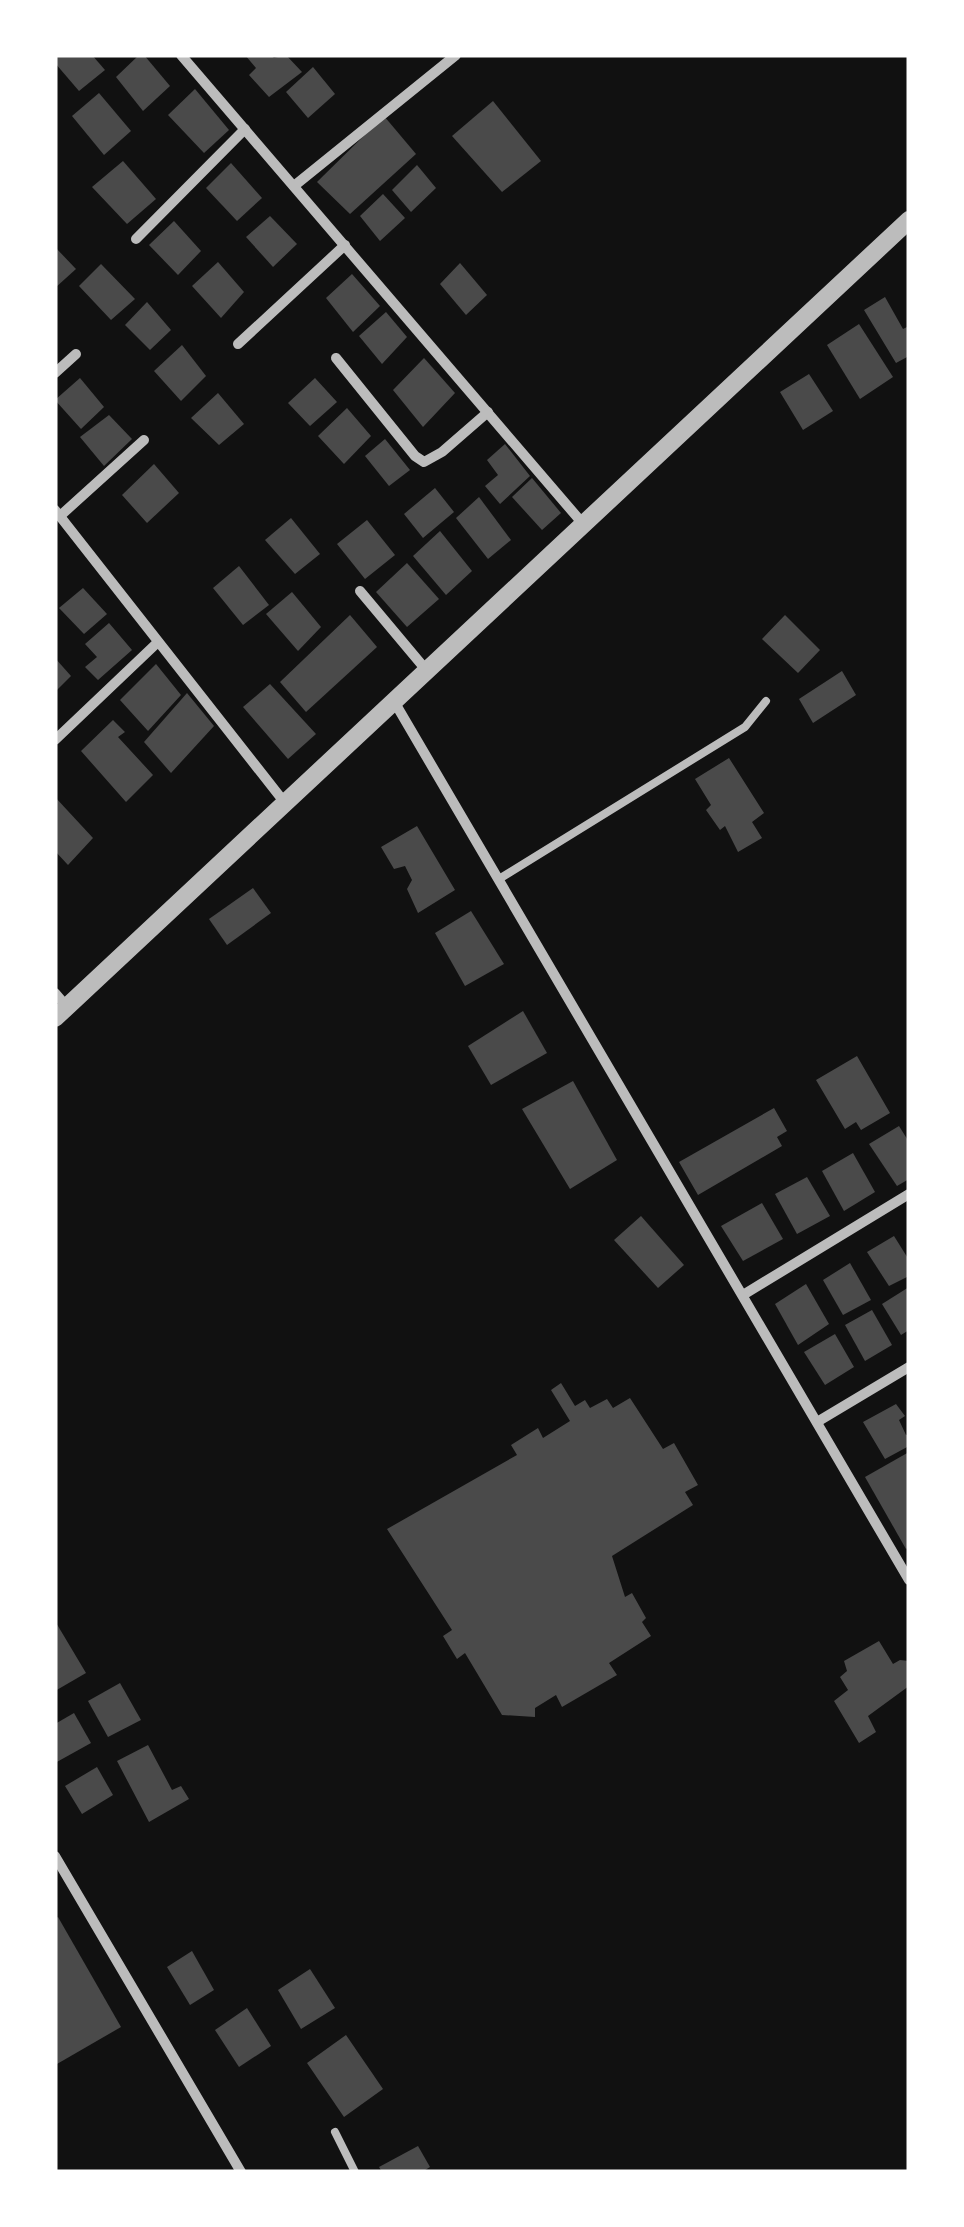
<svg xmlns="http://www.w3.org/2000/svg" width="964" height="2227" viewBox="0 0 964 2227" font-family="Roboto,sans-serif">
<rect width="100%" height="100%" fill="#111"/>
<g fill="#4a4a4a">
<polygon points="55,55 92,55 105,70 79,91 55,63"/>
<polygon points="139,55 144,55 170,86 143,111 116,77"/>
<polygon points="245,55 270,55 274,58 286,55 302,72 269,97 249,75 256,68"/>
<polygon points="313,67 335,94 308,118 286,92"/>
<polygon points="195,89 229,130 204,153 168,115"/>
<polygon points="99,93 131,131 104,155 72,116"/>
<polygon points="493,101 541,161 502,192 452,136"/>
<polygon points="384,116 416,154 350,214 317,182"/>
<polygon points="123,161 156,199 127,224 92,187"/>
<polygon points="231,163 262,198 237,221 206,188"/>
<polygon points="417,165 436,188 411,212 392,190"/>
<polygon points="383,194 405,218 380,241 360,216"/>
<polygon points="270,216 297,244 273,267 246,237"/>
<polygon points="174,221 201,251 178,275 149,245"/>
<polygon points="55,247 76,269 55,288"/>
<polygon points="218,262 244,292 221,318 192,286"/>
<polygon points="460,263 487,295 466,315 440,284"/>
<polygon points="101,264 135,299 111,320 79,286"/>
<polygon points="352,274 380,306 353,332 326,298"/>
<polygon points="885,297 903,329 909,326 909,356 896,363 864,310"/>
<polygon points="147,302 171,330 150,350 125,325"/>
<polygon points="386,312 407,337 382,364 359,336"/>
<polygon points="859,324 893,377 860,399 827,345"/>
<polygon points="182,345 206,376 181,401 154,371"/>
<polygon points="424,358 455,393 423,427 393,390"/>
<polygon points="809,374 833,411 803,430 780,392"/>
<polygon points="80,378 104,407 81,429 55,400"/>
<polygon points="315,378 337,402 310,426 288,403"/>
<polygon points="218,393 244,424 219,445 191,418"/>
<polygon points="347,408 371,436 344,464 318,436"/>
<polygon points="109,415 132,439 104,466 80,437"/>
<polygon points="385,439 410,470 389,486 365,456"/>
<polygon points="505,444 530,476 500,504 485,486 498,475 487,460"/>
<polygon points="154,464 179,493 147,523 122,495"/>
<polygon points="532,478 561,513 542,530 512,497"/>
<polygon points="435,488 454,512 423,538 404,514"/>
<polygon points="479,497 511,540 488,559 456,518"/>
<polygon points="291,518 320,554 295,574 265,540"/>
<polygon points="367,520 395,555 365,579 337,544"/>
<polygon points="440,531 472,571 446,595 413,556"/>
<polygon points="407,563 439,599 407,627 376,592"/>
<polygon points="239,566 269,605 243,625 213,588"/>
<polygon points="83,588 107,614 84,634 59,608"/>
<polygon points="292,592 321,627 298,651 266,614"/>
<polygon points="350,615 377,647 306,712 280,682"/>
<polygon points="785,615 820,650 798,673 762,639"/>
<polygon points="109,623 132,650 98,680 85,667 97,657 85,644"/>
<polygon points="55,658 71,676 55,692"/>
<polygon points="156,664 181,695 148,731 120,700"/>
<polygon points="842,671 856,695 813,723 799,699"/>
<polygon points="270,684 316,734 288,759 243,707"/>
<polygon points="187,693 214,726 171,773 144,742"/>
<polygon points="113,720 125,732 118,737 153,775 126,802 81,751"/>
<polygon points="729,758 764,813 752,822 762,838 738,852 725,826 720,830 706,810 711,805 695,779"/>
<polygon points="55,797 93,838 68,865 55,851"/>
<polygon points="417,826 455,890 418,913 407,889 412,880 405,866 394,869 381,847"/>
<polygon points="253,888 271,913 227,945 209,919"/>
<polygon points="471,911 504,964 465,986 435,933"/>
<polygon points="523,1011 547,1053 491,1085 468,1046"/>
<polygon points="857,1056 890,1113 861,1130 856,1122 845,1129 816,1080"/>
<polygon points="573,1081 617,1160 570,1189 522,1109"/>
<polygon points="774,1108 787,1131 777,1137 782,1146 698,1195 679,1162"/>
<polygon points="899,1126 909,1142 909,1179 897,1186 869,1144"/>
<polygon points="853,1153 875,1192 844,1211 822,1171"/>
<polygon points="807,1177 830,1216 797,1234 775,1194"/>
<polygon points="762,1203 783,1239 743,1261 721,1226"/>
<polygon points="641,1216 684,1265 658,1288 614,1240"/>
<polygon points="894,1236 909,1260 909,1276 889,1286 867,1252"/>
<polygon points="850,1263 871,1300 843,1315 823,1280"/>
<polygon points="806,1284 829,1324 798,1345 775,1304"/>
<polygon points="909,1287 909,1330 901,1335 882,1304"/>
<polygon points="872,1310 892,1345 865,1361 845,1325"/>
<polygon points="835,1334 854,1367 825,1385 804,1352"/>
<polygon points="561,1383 575,1406 585,1400 590,1408 607,1399 613,1408 630,1398 663,1449 674,1443 698,1485 685,1492 693,1505 612,1556 625,1597 632,1593 646,1618 642,1622 651,1636 609,1663 617,1675 562,1707 556,1695 535,1708 535,1717 502,1715 465,1653 457,1659 443,1636 452,1630 387,1529 517,1455 511,1445 538,1428 543,1438 570,1421 551,1390"/>
<polygon points="896,1404 905,1416 899,1420 906,1435 909,1434 909,1446 885,1459 863,1422"/>
<polygon points="909,1452 909,1547 906,1549 865,1477"/>
<polygon points="55,1621 86,1673 55,1691"/>
<polygon points="879,1641 893,1664 900,1660 909,1661 909,1686 868,1716 876,1732 859,1743 834,1701 848,1690 840,1677 847,1671 844,1661"/>
<polygon points="120,1683 141,1720 108,1737 88,1701"/>
<polygon points="74,1713 91,1743 55,1763 55,1724"/>
<polygon points="148,1745 172,1790 181,1786 189,1799 149,1822 117,1761"/>
<polygon points="97,1767 113,1795 82,1814 65,1786"/>
<polygon points="58,1917 121,2027 57,2064 55,1919"/>
<polygon points="192,1951 214,1990 190,2005 167,1967"/>
<polygon points="310,1969 335,2008 301,2029 278,1990"/>
<polygon points="247,2008 271,2046 239,2067 215,2030"/>
<polygon points="346,2035 383,2089 344,2117 307,2063"/>
<polygon points="418,2146 430,2167 422,2172 382,2172 379,2167"/>
</g>
<g fill="none" stroke-linecap="round" stroke-linejoin="round">
<g stroke="#bcbcbc" stroke-width="8">
<polyline points="499,879 745,727 766,701"/>
<polyline points="335,2132 355,2172"/>
</g>
<g stroke="#bcbcbc" stroke-width="10">
<polyline points="181,55 584,525"/>
<polyline points="294,186 456,55"/>
<polyline points="136,239 245,129"/>
<polyline points="238,344 345,245"/>
<polyline points="336,358 415,456 424,462 442,452 488,412"/>
<polyline points="55,373 76,354"/>
<polyline points="55,510 285,803"/>
<polyline points="60,516 144,440"/>
<polyline points="360,591 427,671"/>
<polyline points="395,703 909,1580"/>
<polyline points="55,740 158,642"/>
<polyline points="55,993 67,1007"/>
<polyline points="743,1295 909,1194"/>
<polyline points="817,1422 909,1367"/>
<polyline points="55,1856 241,2172"/>
</g>
<polyline stroke="#bcbcbc" stroke-width="18" points="55,1018 909,220"/>
</g>
<rect width="964" height="2227" fill="none" stroke="#ffffff" stroke-width="115"/>
</svg>
